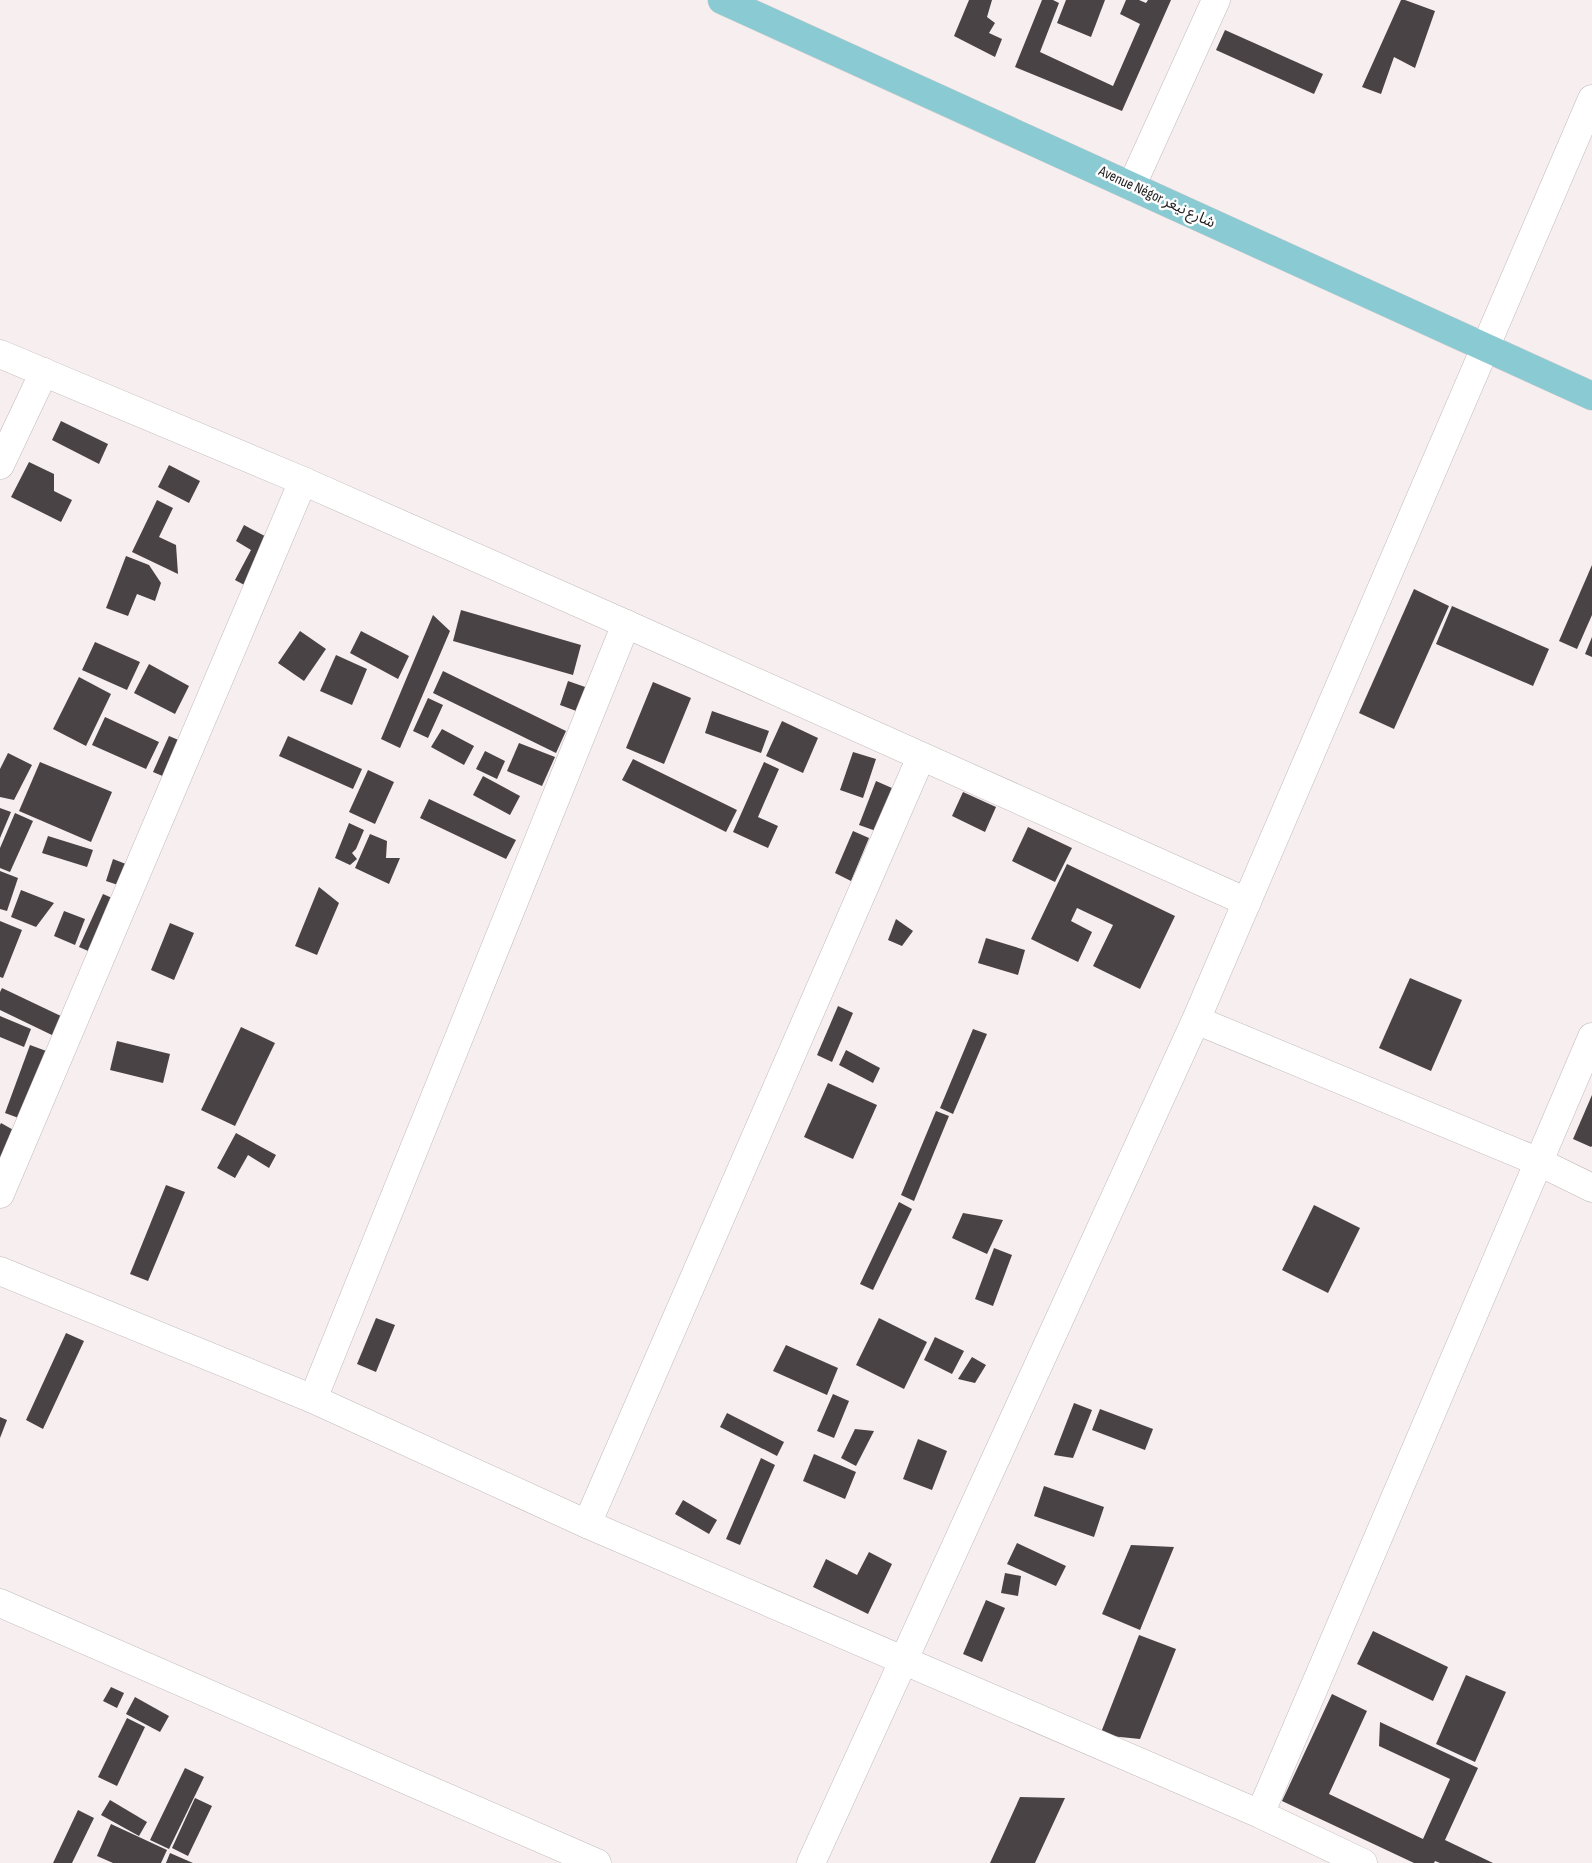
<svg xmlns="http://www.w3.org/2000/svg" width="1592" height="1863" viewBox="0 0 1592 1863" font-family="'Sofia Sans Condensed','Noto Sans Arabic',sans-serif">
<rect width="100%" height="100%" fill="#f7eef0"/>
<g fill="#4a4345">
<polygon points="969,0 992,0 987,17 995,23 989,33 1002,39 995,57 954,36"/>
<polygon points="1042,0 1053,0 1059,3 1040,52 1113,86 1140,24 1120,14 1126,0 1139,0 1146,3 1148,0 1171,0 1122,111 1015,67"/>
<polygon points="1066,0 1105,0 1091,37 1057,23"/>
<polygon points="1401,0 1405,0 1435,11 1415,68 1394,57 1381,94 1362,87"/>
<polygon points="1225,30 1323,74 1314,94 1216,50"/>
<polygon points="61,421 108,444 99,464 52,440"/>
<polygon points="29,462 54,474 54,491 72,500 61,522 11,497"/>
<polygon points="169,465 200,481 189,503 158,487"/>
<polygon points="157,500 173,508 159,537 176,545 178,574 132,552"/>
<polygon points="244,525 274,541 248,587 235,580 251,550 236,541"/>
<polygon points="126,556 149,565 161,583 155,601 137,594 128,616 106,608"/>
<polygon points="1592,565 1592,615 1577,649 1559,641"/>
<polygon points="1414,589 1449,606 1394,729 1359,713"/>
<polygon points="1452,606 1549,649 1533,686 1436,644"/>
<polygon points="461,610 581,645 573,675 453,641"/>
<polygon points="433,615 450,631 400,748 381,739"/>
<polygon points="300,631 326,649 304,681 278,663"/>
<polygon points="361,631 409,656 398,679 350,653"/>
<polygon points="1592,637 1592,657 1585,654"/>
<polygon points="95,642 140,662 127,690 82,670"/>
<polygon points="336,655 367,669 352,705 320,691"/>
<polygon points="149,664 189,686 175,714 134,693"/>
<polygon points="443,671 566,731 556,753 433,693"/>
<polygon points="79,677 111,694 86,746 53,729"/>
<polygon points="568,681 588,688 579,712 560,705"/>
<polygon points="653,682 691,698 664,764 626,748"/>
<polygon points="428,698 443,705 428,738 413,731"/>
<polygon points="712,711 769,731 761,753 705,733"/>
<polygon points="105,717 159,742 146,769 92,745"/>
<polygon points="782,721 818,738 803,773 766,756"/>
<polygon points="442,729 474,746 464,765 431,747"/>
<polygon points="169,736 188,744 172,780 153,772"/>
<polygon points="288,736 362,769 353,789 279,756"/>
<polygon points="519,743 555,757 542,786 507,771"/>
<polygon points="485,751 505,761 497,779 476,769"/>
<polygon points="853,752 876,759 863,798 840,790"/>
<polygon points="8,753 32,765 14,800 0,797 0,769"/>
<polygon points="633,759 737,810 726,832 622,780"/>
<polygon points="40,762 112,792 91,842 19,811"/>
<polygon points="764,762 779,769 758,817 778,826 768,848 733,832"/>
<polygon points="368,770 394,782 375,824 349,812"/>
<polygon points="483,776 520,796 510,815 473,795"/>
<polygon points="876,781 892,788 876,831 859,825"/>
<polygon points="963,792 996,807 985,832 952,816"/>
<polygon points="429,799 516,840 506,859 420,818"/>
<polygon points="0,808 11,812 0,838"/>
<polygon points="15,813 33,821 10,872 0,868 0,848"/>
<polygon points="349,823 364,830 356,849 352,853 357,859 350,865 335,858"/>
<polygon points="1028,827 1072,848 1055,882 1012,861"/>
<polygon points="853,831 869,838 851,881 835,873"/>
<polygon points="370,834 387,841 386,858 400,858 389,884 355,868"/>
<polygon points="48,836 93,850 87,867 42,853"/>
<polygon points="113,859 131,866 124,887 106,881"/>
<polygon points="1067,864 1175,916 1140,989 1093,966 1113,925 1077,908 1071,921 1092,932 1078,962 1031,939"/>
<polygon points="0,871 18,878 7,911 0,909"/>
<polygon points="319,887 339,903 317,955 295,946"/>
<polygon points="21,890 54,903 36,927 11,917"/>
<polygon points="103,894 119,901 95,954 79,947"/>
<polygon points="64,911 85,919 75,945 54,936"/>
<polygon points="896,919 913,931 902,946 888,940"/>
<polygon points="0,921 22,930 3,978 0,977"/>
<polygon points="170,923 194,933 174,980 151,970"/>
<polygon points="986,938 1025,950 1018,975 978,963"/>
<polygon points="1410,978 1462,1000 1431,1071 1379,1048"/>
<polygon points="2,988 63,1017 54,1036 0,1010 0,992"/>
<polygon points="838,1006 853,1013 832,1062 817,1055"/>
<polygon points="0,1016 31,1029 24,1047 0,1037"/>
<polygon points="241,1027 275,1043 235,1126 201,1110"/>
<polygon points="973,1029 987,1034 953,1114 940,1108"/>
<polygon points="117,1041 170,1054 163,1083 110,1070"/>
<polygon points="30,1045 49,1052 24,1120 5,1113"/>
<polygon points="846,1050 880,1068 873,1083 839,1065"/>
<polygon points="828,1083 877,1105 853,1159 804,1137"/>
<polygon points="1592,1095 1592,1146 1591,1147 1573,1139"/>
<polygon points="936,1111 949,1116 914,1201 901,1195"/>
<polygon points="1,1123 17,1132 0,1163 0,1125"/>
<polygon points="236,1133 276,1155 269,1168 248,1155 235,1178 217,1168"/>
<polygon points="166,1185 185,1192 148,1281 130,1274"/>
<polygon points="899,1202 912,1209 873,1290 860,1284"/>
<polygon points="1314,1205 1360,1228 1328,1293 1282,1270"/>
<polygon points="963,1213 1003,1220 987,1254 952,1238"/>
<polygon points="994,1248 1012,1255 993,1306 975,1299"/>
<polygon points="376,1318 395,1325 376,1372 357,1364"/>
<polygon points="879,1318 927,1342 904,1389 856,1365"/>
<polygon points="66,1333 84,1341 43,1429 26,1420"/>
<polygon points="935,1337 964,1351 952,1374 924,1360"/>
<polygon points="786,1345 838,1368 827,1395 773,1371"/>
<polygon points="972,1357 986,1365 975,1383 958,1379"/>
<polygon points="833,1394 849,1401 834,1438 817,1431"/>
<polygon points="1074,1403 1092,1410 1073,1458 1054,1455"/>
<polygon points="1100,1409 1153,1429 1145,1450 1092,1430"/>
<polygon points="727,1413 784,1442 777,1456 720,1427"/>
<polygon points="0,1417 7,1420 0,1438"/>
<polygon points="855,1429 874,1431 856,1466 841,1458"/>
<polygon points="918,1439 947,1451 932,1490 903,1479"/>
<polygon points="814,1454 856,1472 845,1499 803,1481"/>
<polygon points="761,1458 775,1465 740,1545 726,1539"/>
<polygon points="1044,1486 1104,1507 1094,1537 1034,1516"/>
<polygon points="683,1500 717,1520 709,1534 675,1514"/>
<polygon points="1017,1543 1066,1566 1056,1586 1007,1564"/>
<polygon points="1131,1545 1174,1547 1140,1630 1102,1614"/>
<polygon points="869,1552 892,1564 868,1614 813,1587 826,1559 857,1575"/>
<polygon points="1005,1573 1021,1576 1018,1596 1001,1593"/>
<polygon points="986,1600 1005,1608 982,1662 963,1654"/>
<polygon points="1373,1631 1448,1667 1433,1701 1357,1664"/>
<polygon points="1139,1635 1176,1649 1140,1739 1100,1735"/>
<polygon points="1466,1675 1506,1692 1475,1762 1436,1744"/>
<polygon points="111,1687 124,1693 117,1708 103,1701"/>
<polygon points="1332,1694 1367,1711 1329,1794 1423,1839 1450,1779 1379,1746 1380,1722 1478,1768 1445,1840 1493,1863 1440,1863 1435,1861 1434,1863 1414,1863 1282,1801"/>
<polygon points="135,1697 169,1716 160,1732 126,1714"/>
<polygon points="127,1718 145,1727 117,1786 98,1777"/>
<polygon points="185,1768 204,1777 169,1849 150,1840"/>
<polygon points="1020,1797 1065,1798 1035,1863 990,1863"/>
<polygon points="195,1798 212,1806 188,1856 172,1848"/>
<polygon points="110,1800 147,1822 139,1836 101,1815"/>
<polygon points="78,1810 94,1818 72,1863 53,1863"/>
<polygon points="111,1824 167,1850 161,1863 113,1863 97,1856"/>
<polygon points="170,1853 193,1863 166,1863"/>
</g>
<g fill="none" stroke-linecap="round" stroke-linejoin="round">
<g stroke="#c1b9bb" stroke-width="29">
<g id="minor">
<polyline points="1132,185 1216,0"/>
<polyline points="0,354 303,481 626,624 1247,902"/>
<polyline points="0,465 44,372"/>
<polyline points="1196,1020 1539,1162 1592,1188"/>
<polyline points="0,1194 303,481"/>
<polyline points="0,1271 313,1399 587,1524 1260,1814 1363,1863"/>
<polyline points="313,1399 626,624"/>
<polyline points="587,1524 921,757"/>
<polyline points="0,1603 597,1863"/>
<polyline points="1260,1814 1592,1037"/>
<polyline points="811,1863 1196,1020 1592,99"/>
</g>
</g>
<g stroke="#cfcece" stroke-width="29">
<polyline id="major" points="722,0 1592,396"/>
</g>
<use href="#minor" stroke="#fff" stroke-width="28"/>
<use href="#major" stroke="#89cad3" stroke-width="28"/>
</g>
<g text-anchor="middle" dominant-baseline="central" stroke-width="5" stroke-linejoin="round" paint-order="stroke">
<g font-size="15" fill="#242121" stroke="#fefefe">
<text transform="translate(1157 197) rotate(25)">Avenue Négor شارع نيغر</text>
</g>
</g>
</svg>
